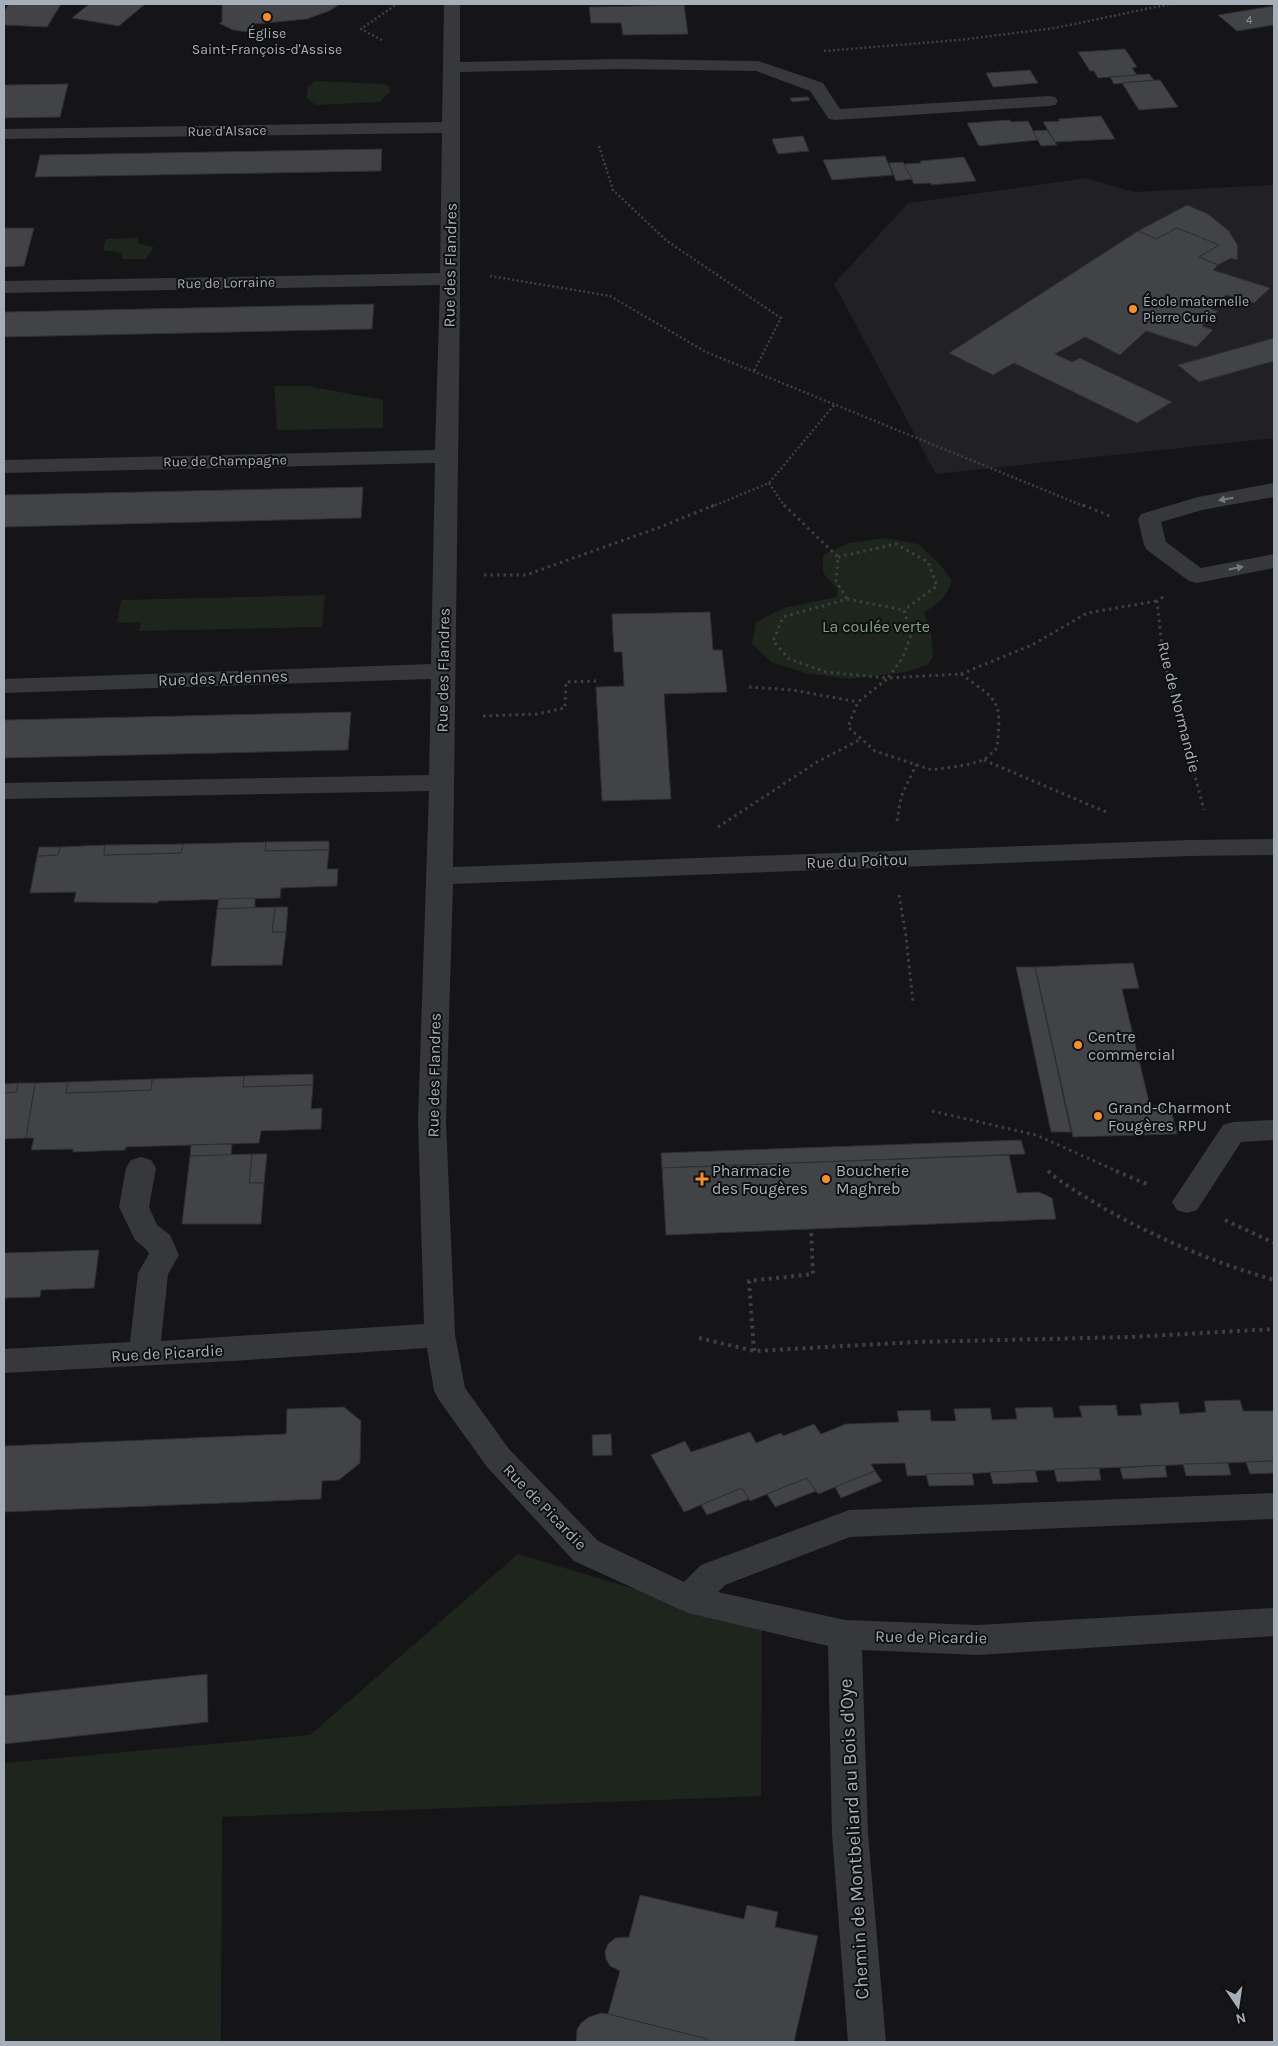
<svg xmlns="http://www.w3.org/2000/svg" width="1278" height="2046" viewBox="0 0 1278 2046" font-family="Karla,sans-serif">
<rect width="100%" height="100%" fill="#151517"/>
<polygon fill="#212124" points="1087,178 1133,192 1274,185 1274,438 936,474 834,284 908,203"/>
<g fill="#1d251d">
<polygon points="316,81 386,84 391,90 380,102 316,105 306,98 308,86"/>
<polygon points="137,238 139,244 154,247 146,259 123,259 120,253 103,250 106,239"/>
<polygon points="274,386 307,386 383,400 383,428 277,430"/>
<path d="M885,538L918,544L939,563L952,581C946,596 939,605 924,612L931,633L933,657L927,665L907,672L850,679L806,673L771,662L752,644L756,622L784,608L836,597L838,590L823,573V555L849,543Z"/>
<polygon points="325,595 322,627 139,631 141,622 117,623 121,600"/>
<polygon points="518,1554 762,1627 761,1796 222,1817 221,2042 4,2042 4,1763 310,1735"/>
</g>
<g fill="#414347" stroke="#2f2f33">
<polygon points="9,4 61,4 47,27 4,25 4,11"/>
<polygon points="89,4 145,4 119,26 72,18"/>
<polygon points="222,4 340,4 329,11 307,19 255,24 254,32 248,32 233,30 219,23 222,22"/>
<polygon points="684,5 688,34 623,35 621,23 591,23 589,7"/>
<polygon points="1273,6 1274,25 1237,31 1218,15"/>
<polygon points="1125,49 1137,67 1132,68 1137,75 1098,78 1094,71 1090,71 1078,52"/>
<polygon points="1030,70 1038,83 993,87 986,73"/>
<polygon points="1149,74 1154,80 1114,84 1110,77"/>
<polygon points="1160,80 1178,107 1139,110 1122,83"/>
<polygon points="68,84 60,117 4,118 4,85"/>
<polygon points="808,97 810,100 792,102 790,98"/>
<polygon points="1101,116 1115,139 1055,142 1043,122 1060,121 1058,119"/>
<polygon points="1010,120 1011,122 1028,121 1038,140 979,146 967,123"/>
<polygon points="1047,130 1057,145 1041,146 1033,131"/>
<polygon points="803,136 809,151 778,154 772,139"/>
<polygon points="382,149 381,171 35,177 40,155"/>
<polygon points="885,156 893,175 832,180 823,160"/>
<polygon points="964,157 976,181 931,185 931,183 914,184 904,164 921,163 920,161"/>
<polygon points="903,162 912,179 896,181 889,163"/>
<polygon points="1187,205 1208,214 1229,231 1238,246 1237,260 1231,258 1218,265 1199,257 1219,245 1177,228 1156,239 1138,231"/>
<polygon points="4,228 34,228 24,266 4,267"/>
<polygon points="1177,228 1219,245 1199,257 1218,265 1213,270 1270,288 1254,303 1226,295 1211,309 1218,311 1202,326 1213,330 1196,347 1146,331 1120,355 1085,337 1055,354 1072,362 1080,358 1172,402 1137,423 1014,363 993,375 949,353 1138,231 1156,239"/>
<polygon points="374,304 372,329 4,337 4,312"/>
<polygon points="1274,338 1274,361 1199,382 1178,365"/>
<polygon points="363,487 361,518 4,527 4,495"/>
<polygon points="710,612 713,650 722,650 727,692 664,694 671,799 602,801 596,687 624,686 622,652 614,652 612,614"/>
<polygon points="351,712 348,750 4,758 4,720"/>
<polygon points="329,841 329,850 265,851 266,842"/>
<polygon points="266,842 265,851 329,850 327,869 338,869 337,886 281,888 280,898 158,901 158,903 74,902 76,892 30,893 37,856 58,855 60,847 105,845 104,855 181,853 183,844"/>
<polygon points="183,844 181,853 104,855 105,845"/>
<polygon points="39,847 60,847 58,855 37,856"/>
<polygon points="255,898 255,908 217,909 219,899"/>
<polygon points="275,907 288,907 286,932 272,932"/>
<polygon points="275,907 272,932 286,932 282,965 211,966 217,909"/>
<polygon points="1133,963 1139,988 1122,989 1150,1106 1170,1106 1177,1134 1073,1137 1035,967"/>
<polygon points="1016,967 1035,967 1071,1132 1051,1132"/>
<polygon points="313,1074 313,1085 243,1087 244,1076"/>
<polygon points="244,1076 243,1087 313,1085 311,1109 322,1108 321,1129 261,1131 259,1143 126,1147 125,1150 73,1152 73,1149 31,1150 34,1138 26,1138 35,1083 68,1082 66,1093 151,1090 152,1079"/>
<polygon points="152,1079 151,1090 66,1093 68,1082"/>
<polygon points="18,1083 17,1092 4,1093 4,1084"/>
<polygon points="18,1083 35,1083 26,1138 4,1139 4,1093 17,1092"/>
<polygon points="1021,1140 1025,1154 662,1168 661,1153"/>
<polygon points="232,1144 231,1155 190,1156 191,1145"/>
<polygon points="252,1154 267,1154 264,1183 249,1183"/>
<polygon points="252,1154 249,1183 264,1183 261,1224 182,1224 190,1156"/>
<polygon points="1009,1155 1017,1193 1039,1192 1052,1198 1056,1219 666,1235 662,1168"/>
<polygon points="99,1250 94,1288 41,1290 40,1297 4,1298 4,1253"/>
<polygon points="1240,1400 1243,1411 1274,1411 1274,1461 907,1476 905,1463 871,1464 875,1471 818,1494 807,1478 750,1501 742,1488 684,1512 651,1455 685,1441 691,1452 750,1432 756,1443 781,1433 783,1436 814,1424 821,1434 846,1424 899,1422 897,1411 930,1410 931,1421 956,1421 954,1409 990,1408 992,1420 1017,1419 1015,1408 1052,1407 1054,1418 1082,1417 1079,1406 1116,1405 1118,1416 1142,1415 1140,1404 1178,1402 1180,1414 1206,1412 1204,1401"/>
<polygon points="344,1407 361,1421 360,1463 339,1480 322,1481 321,1499 4,1512 4,1446 286,1434 287,1409"/>
<polygon points="611,1434 612,1455 593,1456 592,1435"/>
<polygon points="1274,1461 1274,1473 1250,1474 1246,1462"/>
<polygon points="1228,1463 1231,1475 1186,1476 1183,1464"/>
<polygon points="1165,1465 1167,1477 1123,1479 1120,1468"/>
<polygon points="1099,1468 1101,1480 1057,1482 1054,1469"/>
<polygon points="1035,1470 1038,1482 993,1484 990,1472"/>
<polygon points="875,1471 882,1481 841,1498 835,1487"/>
<polygon points="972,1473 974,1485 929,1486 926,1474"/>
<polygon points="807,1478 816,1491 775,1507 767,1494"/>
<polygon points="742,1488 749,1499 707,1515 701,1505"/>
<polygon points="207,1674 208,1722 4,1744 4,1696"/>
<polygon points="640,1895 744,1919 747,1905 778,1912 775,1927 818,1936 794,2042 706,2042 707,2039 608,2014 620,1971 610,1966 606,1959 605,1952 608,1944 615,1938 629,1937"/>
<polygon points="601,2013 608,2014 707,2039 706,2042 576,2042 577,2030 581,2023 589,2017"/>
</g>
<g fill="none" stroke-linecap="round" stroke-linejoin="round">
<g stroke="#3c3f43" stroke-width="2.5" stroke-dasharray="2 2.5" stroke-linecap="butt">
<polyline points="382,40 361,29 397,4"/>
<polyline points="824,51 959,40 1055,28 1170,4"/>
<polyline points="599,146 613,190 667,241 781,318 754,371"/>
<polyline points="490,276 610,296 706,352 1086,507"/>
<polyline points="769,483 785,507"/>
<polyline points="711,507 769,483 835,404"/>
</g>
<g stroke="#3c3f43" stroke-width="3" stroke-dasharray="2.5 4" stroke-linecap="butt">
<polyline points="784,505 838,557 836,581 847,599"/>
<polyline points="1083,505 1112,517"/>
<polyline points="838,557 896,544 928,562 937,586 904,610"/>
<polyline points="484,575 526,575 663,526 714,505"/>
<polyline points="1163,597 1157,601 1163,656 1204,810"/>
<polygon points="847,599 904,610 911,635 903,657 888,678 826,672 789,659 773,641 783,617"/>
<path d="M961,674C999,702 1002,699 997,748L984,760L966,765L932,770L875,751L848,727L858,702L888,678Z"/>
<polyline points="961,674 1032,645 1087,613 1157,601"/>
<polyline points="749,687 793,690 858,702"/>
<polyline points="483,716 537,714 565,708 566,682 596,681"/>
<polyline points="984,760 1106,812"/>
<polyline points="897,821 901,797 916,765"/>
<polyline points="718,827 817,762 861,739"/>
<polyline points="899,895 906,936 913,1002"/>
<polyline points="932,1111 1036,1135 1119,1172"/>
</g>
<g stroke="#3c3f43" stroke-width="4" stroke-dasharray="3 4.5" stroke-linecap="butt">
<path d="M1048,1171C1065,1186 1086,1197 1105,1209C1159,1239 1215,1263 1274,1280"/>
<polyline points="1116,1171 1149,1185"/>
<polyline points="1225,1220 1274,1243"/>
<polyline points="699,1338 754,1351 916,1342 1131,1337 1274,1329"/>
<polyline points="754,1351 749,1281 813,1274 811,1229"/>
</g>
<g fill="#36383c" fill-rule="evenodd">
<polygon points="444,4 460,4 460,62 621,59 758,61 823,83 840,109 1049,96 1055,97 1058,101 1055,105 1049,106 835,120 829,119 810,91 756,71 621,69 460,72 460,304 453,867 1189,840 1274,839 1274,855 1189,856 453,884 446,1121 455,1335 465,1388 509,1449 598,1541 684,1582 701,1565 849,1510 1274,1493 1274,1519 850,1537 725,1585 718,1592 845,1620 977,1625 1274,1608 1274,1636 977,1655 862,1650 868,1834 886,2042 848,2042 832,1834 828,1646 688,1613 574,1561 487,1467 439,1400 434,1391 427,1348 232,1361 4,1373 4,1349 130,1342 138,1273 149,1254 147,1250 135,1240 119,1207 126,1168 131,1160 141,1157 151,1160 156,1168 149,1207 157,1225 170,1235 179,1255 168,1274 161,1341 424,1324 418,1121 429,791 4,799 4,783 429,775 431,679 4,693 4,679 431,664 435,463 4,473 4,460 435,450 440,285 4,293 4,281 440,273 442,133 4,139 4,129 442,122"/>
<polygon points="1274,483 1274,497 1202,510 1161,522 1166,542 1201,568 1274,554 1274,568 1197,583 1189,581 1147,550 1144,545 1138,519 1141,514 1198,497"/>
<polygon points="1274,1120 1274,1140 1241,1142 1197,1210 1187,1213 1177,1210 1172,1202 1223,1125 1233,1122"/>
</g>
</g>
<defs><path id="oneway-solid" d="M-6-.8H1V-3.2L6.5 0L1 3.2V.8H-6Z" transform="scale(1.25)"/></defs>
<g fill="#747980">
<use href="#oneway-solid" transform="translate(1226 499) rotate(170)"/>
<use href="#oneway-solid" transform="translate(1236 568) rotate(-11)"/>
</g>
<g fill="#f58f2e" stroke="#101012" stroke-width="2">
<circle cx="267" cy="17" r="5"/>
<circle cx="1133" cy="309" r="5"/>
<circle cx="1078" cy="1045" r="5"/>
<circle cx="1098" cy="1116" r="5"/>
<path d="M699.5 1171.5h5v5h5v5h-5v5h-5v-5h-5v-5h5z"/>
<circle cx="826" cy="1179" r="5"/>
</g>
<g text-anchor="middle" dominant-baseline="central" stroke-width="4" stroke-linejoin="round" paint-order="stroke">
<g font-size="11" fill="#8d939b">
<text x="1249" y="20">4</text>
</g>
<g font-size="14" fill="#a6aeb7" stroke="#101012">
<text x="267" y="33">Église<tspan x="267" dy="16">Saint-François-d'Assise</tspan></text>
<text x="1143" y="301" text-anchor="start">École maternelle<tspan x="1143" dy="16">Pierre Curie</tspan></text>
</g>
<g font-size="14" fill="#a6aeb7" stroke="#101012">
<text transform="translate(227 131) rotate(-1)">Rue d'Alsace</text>
<text transform="translate(226 283) rotate(-1)">Rue de Lorraine</text>
<text transform="translate(225 461) rotate(-1)">Rue de Champagne</text>
</g>
<g font-size="16" fill="#a6aeb7" stroke="#101012">
<text transform="translate(450 265) rotate(-89)">Rue des Flandres</text>
<text transform="translate(443 670) rotate(-89)">Rue des Flandres</text>
<text transform="translate(223 678) rotate(-2)">Rue des Ardennes</text>
<text transform="translate(1179 707) rotate(76)">Rue de Normandie</text>
<text transform="translate(857 861) rotate(-2)">Rue du Poitou</text>
<text transform="translate(434 1075) rotate(-89)">Rue des Flandres</text>
<text transform="translate(167 1353) rotate(-3)">Rue de Picardie</text>
<text transform="translate(545 1507) rotate(46)">Rue de Picardie</text>
<text transform="translate(931 1637) rotate(1)">Rue de Picardie</text>
</g>
<g font-size="16" fill="#81a27d" stroke="#101012">
<text x="876" y="626">La coulée verte</text>
</g>
<g font-size="16" fill="#a6aeb7" stroke="#101012" text-anchor="start">
<text x="1088" y="1036">Centre<tspan x="1088" dy="18">commercial</tspan></text>
<text x="1108" y="1107">Grand-Charmont<tspan x="1108" dy="18">Fougères RPU</tspan></text>
<text x="712" y="1170">Pharmacie<tspan x="712" dy="18">des Fougères</tspan></text>
<text x="836" y="1170">Boucherie<tspan x="836" dy="18">Maghreb</tspan></text>
</g>
<g font-size="19" fill="#a6aeb7" stroke="#101012">
<text transform="translate(854 1839) rotate(-93)">Chemin de Montbeliard au Bois d'Oye</text>
</g>
</g>
<rect width="1278" height="2046" fill="none" stroke="#a6aeb7" stroke-width="10"/>
<g transform="translate(1238 2006) rotate(167)" stroke="#101012" stroke-width="4" paint-order="stroke">
<path d="M0-4L9 19L0 12L-9 19Z" fill="#a6aeb7"/>
<text y="-8" font-size="14" font-weight="bold" text-anchor="middle" fill="#a6aeb7">N</text>
</g>
</svg>
